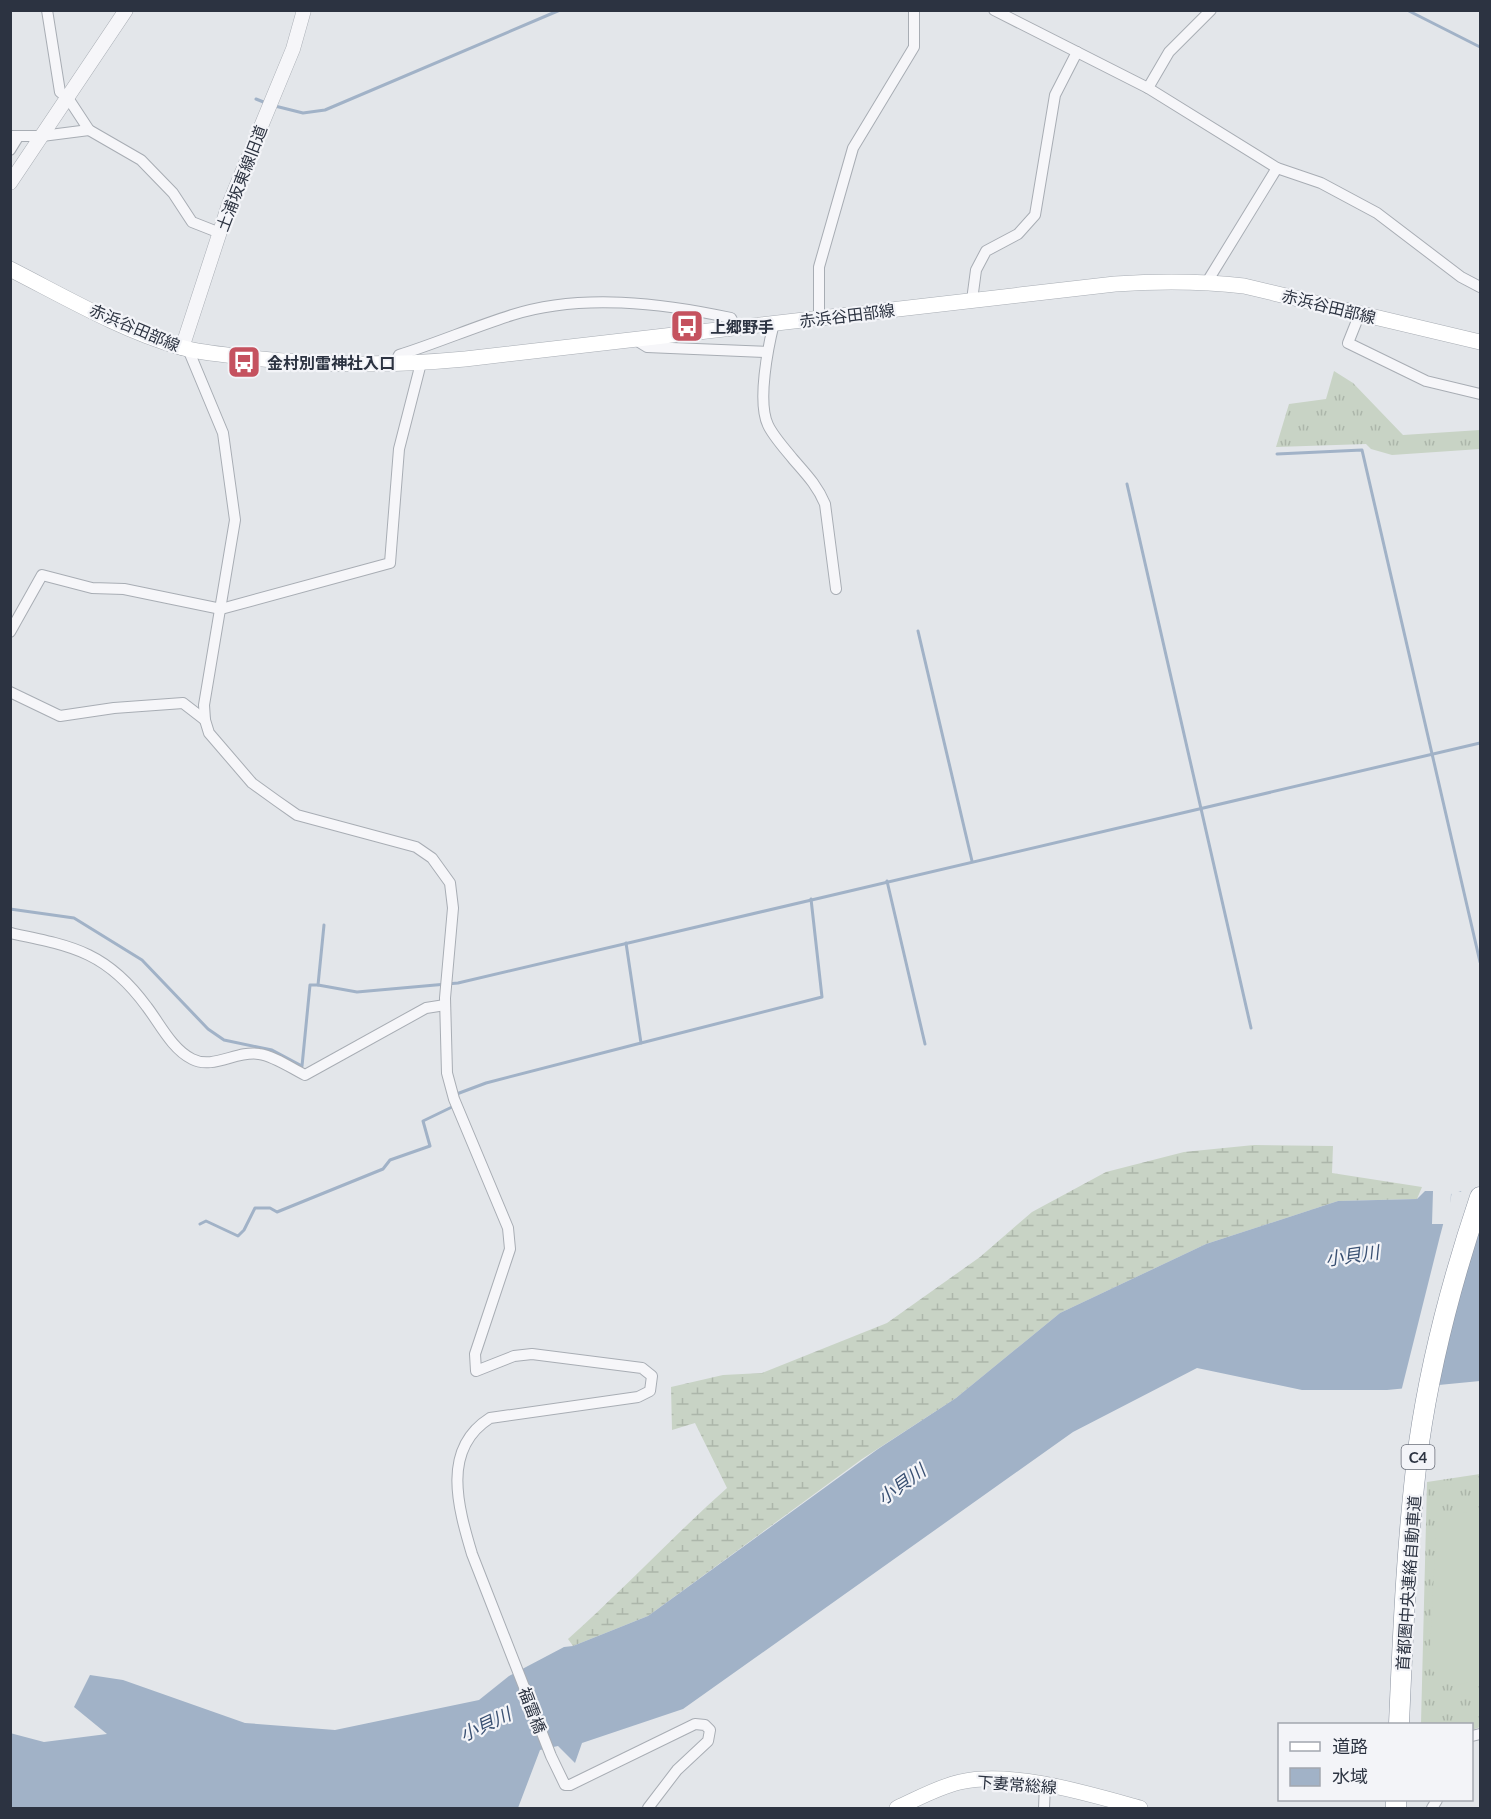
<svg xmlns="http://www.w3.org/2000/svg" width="1491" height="1819" viewBox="0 0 1491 1819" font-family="Lato,'Noto Sans JP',sans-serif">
<defs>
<pattern id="grass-tufts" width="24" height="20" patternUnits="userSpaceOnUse" patternTransform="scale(1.5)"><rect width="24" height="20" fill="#c8d3c5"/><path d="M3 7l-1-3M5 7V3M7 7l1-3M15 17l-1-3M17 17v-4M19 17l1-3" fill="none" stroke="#acb6aa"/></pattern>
<pattern id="wetland-marsh" width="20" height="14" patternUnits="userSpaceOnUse" patternTransform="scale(1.5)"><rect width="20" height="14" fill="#c8d3c5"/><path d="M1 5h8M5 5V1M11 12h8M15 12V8" fill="none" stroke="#acb6aa"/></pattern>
</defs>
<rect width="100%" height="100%" fill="#e3e6ea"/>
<g fill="url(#grass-tufts)">
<polygon points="1334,371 1353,383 1403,435 1480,430 1480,449 1392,455 1371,449 1366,444 1276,447 1289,404 1326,399"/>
<polygon points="1480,1474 1480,1727 1472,1730 1472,1724 1421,1724 1427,1482"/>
</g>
<path fill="url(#wetland-marsh)" d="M1254,1145L1333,1146L1332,1173L1422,1187L1417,1199L1338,1201L1206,1244L1060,1313L956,1398L862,1459L648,1616L573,1646L568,1639C623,1590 672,1537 727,1488L695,1423L672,1430L671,1387L723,1375L762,1373L887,1323L980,1257L1032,1212L1106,1172L1184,1152Z"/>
<polygon fill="#c8d3c5" points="1480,1508 1480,1680 1451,1686 1429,1668 1436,1534 1463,1513"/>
<polygon fill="#a1b2c7" points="1480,1186 1480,1381 1387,1390 1302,1390 1197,1368 1073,1432 683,1709 582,1743 575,1763 558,1746 540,1750 518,1808 11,1808 10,1733 44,1742 107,1734 74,1707 90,1675 123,1680 245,1723 335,1730 479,1700 509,1676 564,1647 573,1646 648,1616 878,1449 956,1398 1060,1313 1206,1244 1338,1201 1417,1199 1425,1191 1433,1191 1432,1224 1449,1224 1451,1194"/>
<polygon fill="#e3e6ea" points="1464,1182 1480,1183 1480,1220 1462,1279 1436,1389 1401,1392 1440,1236 1444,1221 1447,1221 1452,1191 1461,1192"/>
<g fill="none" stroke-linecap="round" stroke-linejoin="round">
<g stroke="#a1b2c7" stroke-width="3">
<polyline points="1407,10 1480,47"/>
<polyline points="256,99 266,103"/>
<polyline points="275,106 303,113 325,110 560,10"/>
<polyline points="1277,454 1362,450 1480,962"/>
<polyline points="1127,484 1251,1028"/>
<polyline points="918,631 972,861"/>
<polyline points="887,881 925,1044"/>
<polyline points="10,909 74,918 142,960 208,1029 224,1040 272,1050 302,1066 310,985 318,985"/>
<polyline points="324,925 318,985 357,992 458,983 1480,743"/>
<polyline points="641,1043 822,997 811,899"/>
<polyline points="454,1095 486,1083 641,1043 626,943"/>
<polyline points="200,1224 206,1221 238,1236 244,1230 255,1208 270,1208 277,1212 383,1169 390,1160 430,1146 423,1121 452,1107"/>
</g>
<g stroke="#a8adb4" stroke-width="12">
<g id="minor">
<polyline points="47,10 60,92 68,98 89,130 141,160 173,193 192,222 220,233"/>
<polyline points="994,10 1148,88 1277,168 1321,183 1377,213 1461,277 1480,287"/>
<polyline points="1148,88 1169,52 1211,10"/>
<polyline points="10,136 42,136 89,130"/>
<polyline points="10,150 18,137"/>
<polyline points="1207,282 1277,168"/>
<polyline points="972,300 976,270 986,251 1018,234 1035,215 1055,95 1077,52"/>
<polyline points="1360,313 1348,343 1426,381 1480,394"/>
<polyline points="819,318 819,267 853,148 914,47 914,10"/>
<path d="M774,323C768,347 757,402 768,425C773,436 785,449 793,459C806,474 817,485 825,504L836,589"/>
<polyline points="634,339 647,347 767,352"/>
<path d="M188,349L223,433L235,520L204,705L205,720L209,733L252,783L277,801L297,815L416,847L432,858L450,883L453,908L445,998L447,1073L454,1099L508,1228L510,1249L475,1354L476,1371L514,1356L532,1354L642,1368L652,1376L650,1391L638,1397L490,1418C441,1449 458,1507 472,1554L551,1756L565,1785H570L695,1724L705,1725L710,1730L708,1741L677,1770L648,1808"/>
<path d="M395,364L399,355C437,343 474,327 512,315C581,293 662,303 731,318L735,327"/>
<polyline points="10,632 42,575 92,588 124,589 221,609 390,563 399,449 421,363"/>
<polyline points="10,692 60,716 114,708 183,703 205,720"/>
<path d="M10,933C73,946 107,952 147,1007C160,1024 172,1049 192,1059C213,1070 237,1050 259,1054C274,1056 291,1068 305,1075L426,1008L445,1005"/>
<polyline points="1472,1736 1480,1734"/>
<polyline points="1044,1808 1045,1784"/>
<polyline points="1432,1808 1437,1800"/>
</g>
</g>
<g stroke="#a8adb4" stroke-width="15">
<g id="tertiary">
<polyline points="10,183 126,10"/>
<polyline points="182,348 229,204 293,49 304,10"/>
</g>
</g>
<g stroke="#a8adb4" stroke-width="16">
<g id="secondary">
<path d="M10,269C65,297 121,330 180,347C200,353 222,354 243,357C318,366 390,366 465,359L1115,284C1159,281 1201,281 1244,286L1480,342"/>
<path d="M897,1808C917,1799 938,1787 960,1782C1012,1770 1089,1794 1140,1808"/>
</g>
</g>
<g stroke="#8b93a0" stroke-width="21">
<g id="motorway">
<path d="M1399,1724C1403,1630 1407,1537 1419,1443C1431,1359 1453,1277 1480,1197"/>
<polyline points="1396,1808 1396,1800"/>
</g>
</g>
<use href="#minor" stroke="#f6f6f9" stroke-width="10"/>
<use href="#tertiary" stroke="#f6f6f9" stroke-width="14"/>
<use href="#secondary" stroke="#fff" stroke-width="15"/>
<use href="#motorway" stroke="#fff" stroke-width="20"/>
</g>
<defs>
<g id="bus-square" transform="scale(1.725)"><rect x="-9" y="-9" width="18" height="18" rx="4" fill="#c5525f" stroke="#f3f4f8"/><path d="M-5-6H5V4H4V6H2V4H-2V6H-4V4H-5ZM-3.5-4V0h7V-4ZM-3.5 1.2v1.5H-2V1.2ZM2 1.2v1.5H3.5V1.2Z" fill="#fff"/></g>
</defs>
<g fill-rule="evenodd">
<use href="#bus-square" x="687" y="326"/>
<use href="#bus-square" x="244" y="362"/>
</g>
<g text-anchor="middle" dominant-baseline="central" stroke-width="4.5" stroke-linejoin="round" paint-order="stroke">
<rect fill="#f3f4f8" stroke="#686d78" stroke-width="1.5" x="1401.5" y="1445" width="33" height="24" rx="4.5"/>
<g font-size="15" font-weight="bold" fill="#2c3341">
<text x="1418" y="1457">C4</text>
</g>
<g font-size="16" fill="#2c3341" stroke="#f3f4f8">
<text transform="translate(241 178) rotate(-69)">土浦坂東線旧道</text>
<text transform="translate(1329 306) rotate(14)">赤浜谷田部線</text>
<text transform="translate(847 315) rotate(-7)">赤浜谷田部線</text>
<text transform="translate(135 327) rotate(23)">赤浜谷田部線</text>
<text transform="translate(1408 1583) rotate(-86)">首都圏中央連絡自動車道</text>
<text transform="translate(533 1710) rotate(69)">福雷橋</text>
<text transform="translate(1017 1784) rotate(4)">下妻常総線</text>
</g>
<g font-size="16" font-weight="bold" fill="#2c3341" stroke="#f3f4f8" text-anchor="start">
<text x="710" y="326">上郷野手</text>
<text x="267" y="362">金村別雷神社入口</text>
</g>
<g font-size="18" font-style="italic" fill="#395072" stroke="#f3f4f8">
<text transform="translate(1352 1255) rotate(-8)">小貝川</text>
<text transform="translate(901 1484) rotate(-36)">小貝川</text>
<text transform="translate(485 1724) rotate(-25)">小貝川</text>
</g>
</g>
<rect width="1491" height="1819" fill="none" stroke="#2c3341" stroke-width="24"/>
<rect x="1278" y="1723" width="195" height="78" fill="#f3f4f8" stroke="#a3a7af" stroke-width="1.5"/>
<rect x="1290" y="1742" width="30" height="9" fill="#ffffff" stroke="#a3a7af" stroke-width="1.5"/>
<text x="1332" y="1753" font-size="18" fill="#2c3341">道路</text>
<rect x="1290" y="1768" width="30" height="18" fill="#a1b2c7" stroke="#a3a7af" stroke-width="1.5"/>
<text x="1332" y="1783" font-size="18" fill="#2c3341">水域</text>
</svg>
